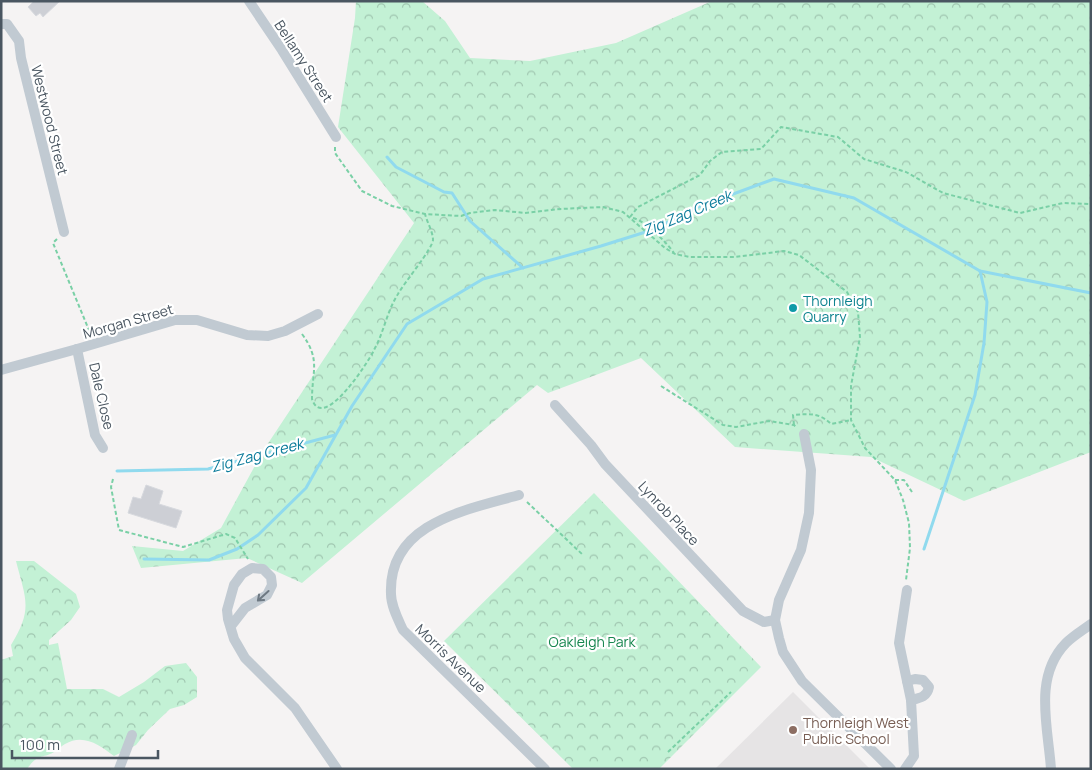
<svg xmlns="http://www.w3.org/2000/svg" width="1092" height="770" viewBox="0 0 1092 770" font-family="Manrope,sans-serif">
<defs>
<pattern id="forest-crowns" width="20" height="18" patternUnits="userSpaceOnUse" patternTransform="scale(1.25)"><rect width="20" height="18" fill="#c3f1d5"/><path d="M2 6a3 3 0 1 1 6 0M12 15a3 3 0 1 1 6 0" fill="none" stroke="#a0c6b0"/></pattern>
</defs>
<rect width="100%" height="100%" fill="#f5f3f3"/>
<polygon fill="#e6e4e5" points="793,692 870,769 715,769"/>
<g fill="url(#forest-crowns)">
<polygon points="356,1 422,1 445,21 470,58 530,61 616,43 712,1 1091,1 1091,452 964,501 871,457 735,447 641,358 548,393 537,385 302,583 247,558 141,568 132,546 183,551 221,528 263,451 414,223 338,127 355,18"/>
<polygon points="594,493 761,667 659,769 573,769 444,641"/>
<path d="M16,561H34L76,594L80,607L71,620L49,640V645L58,643L67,689H103L119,697L144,682L165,666L186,663L197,677V697L184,705L170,709L148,730L136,745L114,756C100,745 83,733 65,744C61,746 59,749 56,751C41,760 39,752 27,769H1V660L13,656L11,645C33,609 26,600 16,561Z"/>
</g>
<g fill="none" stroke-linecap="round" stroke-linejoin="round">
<g stroke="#90daee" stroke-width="3">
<polyline points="387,157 396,167 444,192 452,193 470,221 523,268"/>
<polyline points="117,471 208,469 335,435"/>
<polyline points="924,549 975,395 984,343 987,302 980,271"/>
<polyline points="144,559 209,560 237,549 258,535 306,488 352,406 407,324 483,279 601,246 652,230 698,207 774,179 854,198 980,271 1091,293"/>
</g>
</g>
<g fill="#cdcfd5" stroke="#d7d9de">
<polygon points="34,1 60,1 43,17 40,13 36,16 28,7"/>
<polygon points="146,485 163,491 159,504 182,511 176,528 128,513 133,497 141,499"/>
</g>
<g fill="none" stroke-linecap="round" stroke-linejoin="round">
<g stroke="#7ad0a6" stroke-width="2" stroke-dasharray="4 2.5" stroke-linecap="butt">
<polyline points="335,147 335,153 362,191 392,206 425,214 461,216 470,213 495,210 525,213 560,209 603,207 623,212 665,248 675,254 690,257 735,257 784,251 799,255 847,292 858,312 860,337 851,386 851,420 865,448 895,480 903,500 909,523 910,548 906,580"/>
<polyline points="630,217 638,207 700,175 710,161 722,152 761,149 781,127 838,137 864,159 906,172 943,193 1020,213 1063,203 1091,204"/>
<path d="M633,218C646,221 666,242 674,253"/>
<polyline points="57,239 53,243 91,335"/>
<path d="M302,334C321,360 312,371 312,399C323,433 369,361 374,350C384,332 387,311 398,294C404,283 433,248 433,240C433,232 427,222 425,214"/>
<polyline points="661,386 723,425 736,427 769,421 794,425 797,428"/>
<path d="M794,425L793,415C808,414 819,412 831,424L851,420"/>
<polyline points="113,479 111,487 119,530 183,547 226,534 235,538 248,559"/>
<polyline points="895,480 904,480 912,492"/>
<polyline points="527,502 583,555"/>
<polyline points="668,752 731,692"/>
</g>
<g stroke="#c1cad2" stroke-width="10">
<polyline points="249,1 282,50 336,137"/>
<polyline points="1,24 7,24 19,41 21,58 64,232"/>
<polyline points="77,349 95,435 103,448"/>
<polyline points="1,370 77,349 175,320 197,320 247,335 268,336 285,331 318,314"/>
<polyline points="555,405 591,445 605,464 743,611 764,622 775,620"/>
<polyline points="804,434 811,470 809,513 801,550 779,600 775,620 779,638 783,652 802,681 891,769"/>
<path d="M519,495C466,510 388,523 391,594C391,606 398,619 403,630L545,769"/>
<polyline points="231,626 245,608 267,595 272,585 271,577 263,569 252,568 242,574 234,585 227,610 228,619 234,639 245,658 295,708 337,769"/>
<path d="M907,681L915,679L923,680L929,687C927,697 920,698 911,700"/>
<polyline points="119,769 132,735"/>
<polyline points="905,769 914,756 911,700 899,643 907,590"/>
<path d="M1051,769C1048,726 1033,677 1066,643C1073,636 1083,630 1091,624"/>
</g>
</g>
<defs><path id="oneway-shaft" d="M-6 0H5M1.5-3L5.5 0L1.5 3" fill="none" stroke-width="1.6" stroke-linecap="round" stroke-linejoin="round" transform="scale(1.25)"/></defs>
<use stroke="#6e7983" href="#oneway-shaft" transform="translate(263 596) rotate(138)"/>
<circle fill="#0f9aa8" stroke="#fff" stroke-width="2" cx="793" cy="308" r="5"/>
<circle fill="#8d6e63" stroke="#fff" stroke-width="2" cx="793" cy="730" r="5"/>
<g text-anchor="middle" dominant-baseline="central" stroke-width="4.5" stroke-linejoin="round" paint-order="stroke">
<g font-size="14" fill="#4a5661" stroke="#fff">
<text transform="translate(304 61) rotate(57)">Bellamy Street</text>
<text transform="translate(50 120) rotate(76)">Westwood Street</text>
<text transform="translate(128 321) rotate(-16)">Morgan Street</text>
<text transform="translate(102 396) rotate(77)">Dale Close</text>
<text transform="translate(669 513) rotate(47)">Lynrob Place</text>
<text transform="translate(451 658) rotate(44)">Morris Avenue</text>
</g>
<g font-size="14" fill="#0d838f" stroke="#fff" text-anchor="start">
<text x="803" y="300">Thornleigh<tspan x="803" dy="16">Quarry</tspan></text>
</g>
<g font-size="14" fill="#17864f" stroke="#fff">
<text x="592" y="641">Oakleigh Park</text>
</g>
<g font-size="14" fill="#785e54" stroke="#fff" text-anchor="start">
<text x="803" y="722">Thornleigh West<tspan x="803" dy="16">Public School</tspan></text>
</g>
<g font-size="15" font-style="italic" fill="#0c7c9b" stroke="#fff">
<text transform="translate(687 213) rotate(-23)">Zig Zag Creek</text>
<text transform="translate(257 455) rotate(-15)">Zig Zag Creek</text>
</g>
</g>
<rect width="1092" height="770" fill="none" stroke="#4a5661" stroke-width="5"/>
<path d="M12 750v8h146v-8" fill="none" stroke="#4a5661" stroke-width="2.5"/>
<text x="20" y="750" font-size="15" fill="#4a5661" stroke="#ffffff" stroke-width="4" paint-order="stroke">100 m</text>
</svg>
